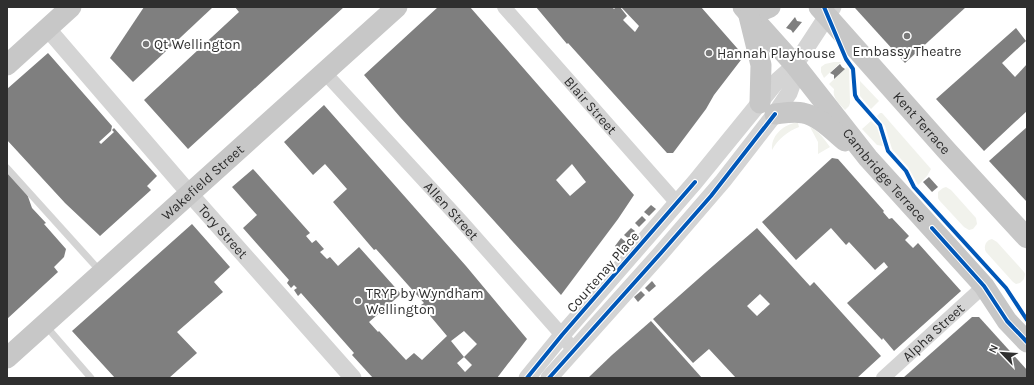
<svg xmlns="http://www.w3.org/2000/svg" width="1034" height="385" viewBox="0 0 1034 385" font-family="Karla,sans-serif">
<rect width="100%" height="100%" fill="#fff"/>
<g fill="#f1f2ec">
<polygon points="834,62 841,62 824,78 821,72 821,67 825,64"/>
<path d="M847,67L849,69L850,103L849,106L845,110C839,103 832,98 834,89L829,84Z"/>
<polygon points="860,81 879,101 871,109 860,96"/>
<polygon points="880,113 882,113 931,169 927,176 918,185 908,167 892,149 885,126 877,116"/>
<polygon points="871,121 877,127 883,146 877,145 862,129"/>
<path d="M794,123H798L799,127C788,131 778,139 772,150C771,136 782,126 794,123Z"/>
<path d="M810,127C819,131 824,139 830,147L818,154V142Z"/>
<polygon points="946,187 951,190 976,218 977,224 973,229 969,230 964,227 939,200 938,198 938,192 943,188"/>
<path d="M992,239L997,242L1024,272L1025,274L1024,279L1020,283L1016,284L1013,282L986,252C983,247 986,240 992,239Z"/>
</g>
<g fill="#7f7f7f" fill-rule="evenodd">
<polygon points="144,7 213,7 133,82 110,58"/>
<polygon points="235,7 344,7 188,149 144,100 239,12"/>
<path d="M438,7H470L634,195L618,219L561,295L400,117L364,75ZM572,164L586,182L570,196L556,180Z"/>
<polygon points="536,7 612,7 614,9 616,7 620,7 627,16 623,20 635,32 639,26 621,7 701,7 744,56 714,95 706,109 673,153 667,153 568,43 567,44"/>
<polygon points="857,7 966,7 905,63 855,8"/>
<polygon points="795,17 797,21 802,22 793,33 791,30 786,28"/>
<polygon points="1016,28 1026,41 1002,63 1015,77 1027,64 1027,111 984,151 936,99"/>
<polygon points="48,53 112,126 111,131 99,142 101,144 114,132 112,130 114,128 157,176 147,186 151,190 100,236 65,203 7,140 7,89"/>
<polygon points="840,64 842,67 845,69 834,79 834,75 830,73"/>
<path d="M324,105L466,266L527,339L497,378H373L352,355L354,353L301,293L298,296L294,290L297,288L294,285L291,288L287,283L289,280L243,228L257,215L232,187L253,169L310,233L306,236L312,243L316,240L324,249L320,252L327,259L330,257L338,266L359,247L401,294L369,322L378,332L379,331L406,360L414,353L422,360L447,336L421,305L424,303L376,249L374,250L333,202L347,189L325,164L313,175L284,142ZM464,331L477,344L464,357L472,365L465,372L457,363L464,357L451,341Z"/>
<polygon points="1027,127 1027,202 989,161"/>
<polygon points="832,158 838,159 884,211 883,212 889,219 892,218 909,236 905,240 913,248 918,243 961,291 894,351 883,338 882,340 847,303 888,267 884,262 875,270 849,242 846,245 831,228 796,260 762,222"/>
<polygon points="7,169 26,191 32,208 46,223 44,224 66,249 64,257 54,267 58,272 7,319"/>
<polygon points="929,177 938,187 932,192 923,182"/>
<polygon points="651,205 656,209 649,216 644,212"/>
<polygon points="642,216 646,220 639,227 635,223"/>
<polygon points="192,224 230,267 214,282 223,292 177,332 197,353 169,378 115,378 72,331"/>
<polygon points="631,228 635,231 629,239 624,235"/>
<path d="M757,228L810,286L814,282L881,356L857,378H736L709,349L693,363L653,319L706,272ZM760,294L770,304L757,316L747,306Z"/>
<polygon points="621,238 626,242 619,250 615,246"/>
<polygon points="652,281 656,286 649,292 645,288"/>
<polygon points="641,291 645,295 638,302 634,297"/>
<polygon points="972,317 979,317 1027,370 1027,378 903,378"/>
<polygon points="651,321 702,378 588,378 612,355"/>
</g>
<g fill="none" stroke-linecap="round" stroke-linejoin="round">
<g stroke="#d4d4d4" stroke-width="7">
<polyline points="7,168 100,271"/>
<polyline points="45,325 91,378"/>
</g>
<g stroke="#d4d4d4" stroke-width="14">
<path id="s1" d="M504,7L677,203"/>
<path id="s2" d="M325,73L462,222L562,335L574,351"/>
<path id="s3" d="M883,378L984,286"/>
</g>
<g stroke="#d4d4d4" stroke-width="17">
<path id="s4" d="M47,28L190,194L353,378"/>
<polyline points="527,378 562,335 695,182 778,80 795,65 833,7"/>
<polyline points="549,378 661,253 723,181 775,114 789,93 793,82 795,65"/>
</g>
<g stroke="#c7c7c7" stroke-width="21">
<path id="s5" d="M743,7L795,65L868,158L984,286L1007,321L1027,342"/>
<path id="s6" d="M819,7L947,151L1027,238"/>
<polyline points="749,13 758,12 770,7"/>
<polyline points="749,16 761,65 760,103"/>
<polyline points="7,65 71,7"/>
<path d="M775,114C784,113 794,111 803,113C819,116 833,131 845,141"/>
<path id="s7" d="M7,358L397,7"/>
</g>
<g stroke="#fff" stroke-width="6">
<g id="cycleway">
<polyline points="824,7 846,59 853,69 855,95 857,99 880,125 888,151 906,171 914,187 1006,288 1027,320"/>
<polyline points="932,228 984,286 1007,321 1027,342"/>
<polyline points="527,378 562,335 695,182"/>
<polyline points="549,378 661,253 711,196 775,114"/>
</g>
</g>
<use href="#cycleway" stroke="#0057b8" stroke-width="4"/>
</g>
<g fill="#787878" stroke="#fff" stroke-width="1.5">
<circle cx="907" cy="36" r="4"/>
<circle cx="146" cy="44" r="4"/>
<circle cx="709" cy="53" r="4"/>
<circle cx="358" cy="301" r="4"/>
</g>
<g text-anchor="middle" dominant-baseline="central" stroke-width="4" stroke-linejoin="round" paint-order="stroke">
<g font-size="14" fill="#2f2f2f" stroke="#fff" text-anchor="start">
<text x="154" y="44">Qt Wellington</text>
<text x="907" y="51" text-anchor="middle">Embassy Theatre</text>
<text x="717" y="53">Hannah Playhouse</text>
<text x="366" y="293">TRYP by Wyndham<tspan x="366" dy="16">Wellington</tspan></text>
</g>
<g font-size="14" fill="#2f2f2f" stroke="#fff">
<text stroke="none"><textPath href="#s1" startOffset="131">Blair Street</textPath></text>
<text stroke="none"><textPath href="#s6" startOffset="155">Kent Terrace</textPath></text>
<text stroke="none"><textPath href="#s5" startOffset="220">Cambridge Terrace</textPath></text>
<text stroke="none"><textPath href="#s7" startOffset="263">Wakefield Street</textPath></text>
<text stroke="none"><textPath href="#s2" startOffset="187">Allen Street</textPath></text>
<text stroke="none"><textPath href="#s4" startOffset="269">Tory Street</textPath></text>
<text transform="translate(603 272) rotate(-49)">Courtenay Place</text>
<text stroke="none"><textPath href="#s3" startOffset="68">Alpha Street</textPath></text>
</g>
</g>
<rect width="1034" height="385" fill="none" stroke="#2f2f2f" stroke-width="16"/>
<g transform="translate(1002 353) rotate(295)" stroke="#ffffff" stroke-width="3" paint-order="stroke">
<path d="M0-3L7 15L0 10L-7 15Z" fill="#2f2f2f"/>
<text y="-6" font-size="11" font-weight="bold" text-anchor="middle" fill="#2f2f2f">N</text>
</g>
</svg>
